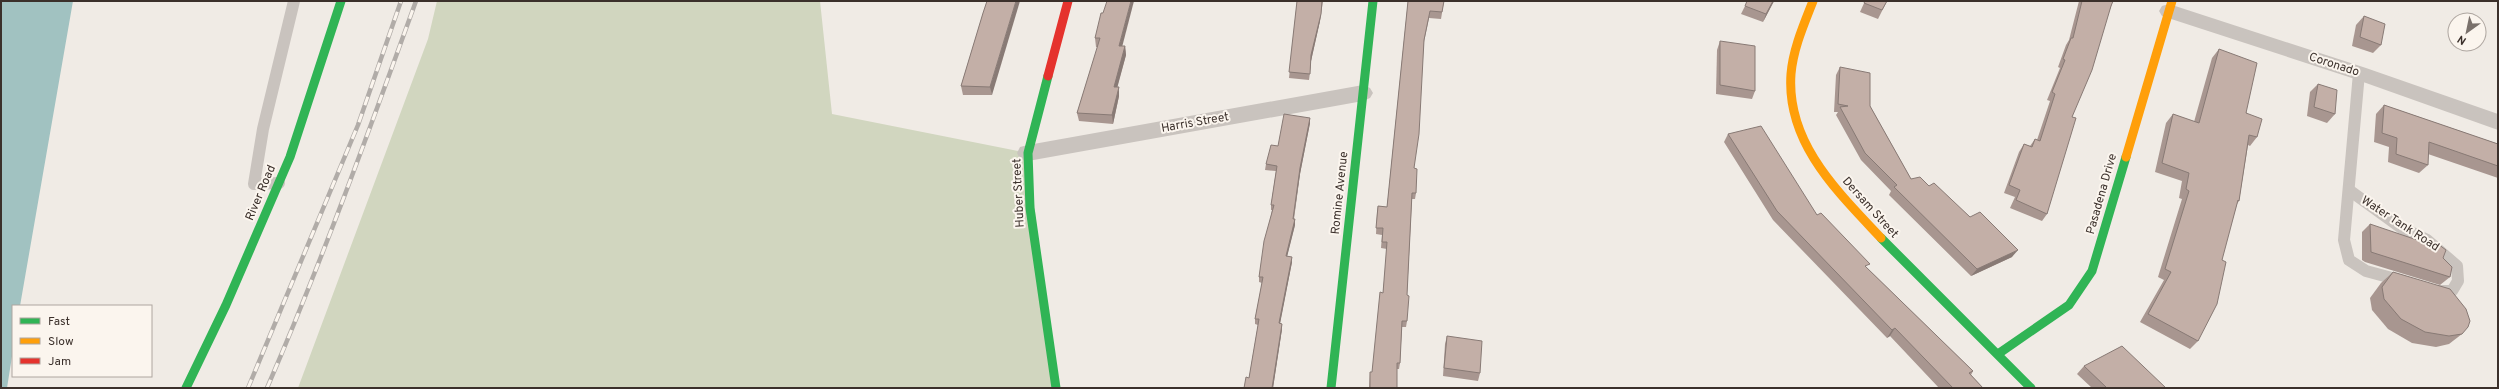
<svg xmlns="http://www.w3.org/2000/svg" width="2499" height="389" viewBox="0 0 2499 389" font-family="Overpass,sans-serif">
<rect width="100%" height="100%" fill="#f0ebe5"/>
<polygon fill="#d1d6bf" points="437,1 820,1 832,114 1028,153 1056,388 298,388 428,39"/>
<polygon fill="#a1c2c1" points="1,1 73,1 20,306 13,306 13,350 7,388 1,388"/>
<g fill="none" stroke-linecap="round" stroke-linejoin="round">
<g stroke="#c9c3be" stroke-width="12">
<polyline points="2359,73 2344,240 2349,260 2366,271 2403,281"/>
<polyline points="279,183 254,184 263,129 294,1"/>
<polyline points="2349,190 2400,227 2427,240 2457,266 2458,281 2452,291 2436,291"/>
</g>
<g fill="#c9c3be" fill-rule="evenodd">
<polygon points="2169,4 2366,68 2498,114 2498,130 2352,78 2162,16 2159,11 2162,6"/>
<polygon points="1363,85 1370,88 1373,93 1370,98 1363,101 1028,161 1020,159 1017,153 1020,147 1028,145"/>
</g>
<g stroke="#30b455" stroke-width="9">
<polyline points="1048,76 1028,153 1030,208 1056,388"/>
<polyline points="1881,238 2031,388"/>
<polyline points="1998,354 2069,305 2092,271 2126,157"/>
<polyline points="186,388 226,305 290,157 341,1"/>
<polyline points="1331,388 1373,1"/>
</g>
<g stroke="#ff9f0a" stroke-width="9">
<path d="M1813,1C1804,24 1793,49 1791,74C1786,143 1838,192 1881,238"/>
<polyline points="2126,157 2172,1"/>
</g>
<polyline stroke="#e5322d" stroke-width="9" points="1048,76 1068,1"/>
<g stroke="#b1aca8" stroke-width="4.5">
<g id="rail">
<polyline points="248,388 358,125 401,1"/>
<path d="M267,388C322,261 369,131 416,1"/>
</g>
</g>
<use href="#rail" stroke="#fbf5ee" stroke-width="3" stroke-dasharray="9" stroke-linecap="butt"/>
</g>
<g fill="#a89690">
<polygon points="987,1 992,95 963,95 961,86"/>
<polygon points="1297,1 1323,1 1320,21 1311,61 1309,80 1289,78"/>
<polygon points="1408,1 1444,1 1441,19 1429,18 1424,42 1414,168 1416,193 1415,199 1412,199 1407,295 1407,321 1406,327 1402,327 1400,363 1399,369 1397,369 1397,388 1369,388 1370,372 1372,372 1383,293 1387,249 1381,248 1382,235 1376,234 1377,213 1378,206 1387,207"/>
<polygon points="1774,1 1763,22 1741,14 1745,6"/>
<polygon points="1865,1 1887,1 1878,19 1860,12"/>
<polygon points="2079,1 2113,1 2072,117 2047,214 2042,221 2010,208 2015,197 2004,193 2019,152 2024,144 2030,146 2035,139 2037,140 2050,101 2047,100 2060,68 2058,67 2066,45 2069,40"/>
<polygon points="1103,13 1122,46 1125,46 1126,55 1117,87 1119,96 1113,124 1079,121 1077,113 1098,47 1096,47 1095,38"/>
<polygon points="2364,16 2381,45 2373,53 2352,46 2356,25"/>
<polygon points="1720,41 1755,91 1752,99 1716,94 1717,50"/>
<polygon points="2219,49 2257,137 2250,146 2248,145 2239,201 2237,204 2198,341 2190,349 2140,322 2164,280 2158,277 2182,199 2179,198 2182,181 2155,172 2166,123 2173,114 2194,122 2212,58"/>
<polygon points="1840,67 1870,106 1911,179 1929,186 1970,217 2012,257 1971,276 1889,195 1891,191 1861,160 1836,115 1838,112 1834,112 1836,75"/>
<polygon points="2318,84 2335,114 2327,123 2307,116 2310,92"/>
<polygon points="2384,105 2498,144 2498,178 2428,154 2428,165 2419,173 2388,162 2389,147 2374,142 2376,114"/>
<polygon points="1310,118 1310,123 1300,174 1294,219 1295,219 1295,225 1287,256 1292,262 1280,323 1282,324 1282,329 1273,388 1244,388 1249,378 1258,325 1255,324 1255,319 1262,283 1259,282 1259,277 1272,210 1271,210 1271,205 1276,171 1265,170 1266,164 1278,146"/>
<polygon points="1728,134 1817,215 1867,268 1973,371 1971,375 1983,388 1939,388 1890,336 1887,338 1773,220 1724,142"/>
<polygon points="2370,224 2443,258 2450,277 2440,285 2365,262 2362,260 2362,232"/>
<polygon points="2393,272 2462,334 2449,344 2436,347 2412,343 2388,329 2372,310 2370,298 2381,283"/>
<polygon points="1447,336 1480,373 1478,381 1443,376 1445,344"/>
<polygon points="2084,366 2166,388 2092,388 2077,374"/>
</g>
<g fill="#887a75">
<polygon points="1016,1 1020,1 992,95 990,87"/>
<polygon points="1131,1 1134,1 1120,55 1119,46"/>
<polygon points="1322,1 1320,21 1311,61 1309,80 1311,55"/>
<polygon points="1773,1 1774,1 1763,22 1766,14"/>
<polygon points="1125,46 1126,55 1115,96 1114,87"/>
<polygon points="1119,87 1119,96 1113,124 1112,115"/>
<polygon points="1310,118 1310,123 1300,174 1293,224 1300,168"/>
<polygon points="1295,219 1295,225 1286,261 1286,256"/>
<polygon points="2018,250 2012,257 1971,276 1977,269"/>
<polygon points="1292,257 1292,262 1279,329 1279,323"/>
<polygon points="1282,324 1282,329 1273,388 1272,388"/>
<polygon points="1895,328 1890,336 1887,338 1892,330"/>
</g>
<g fill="#c3afa7" stroke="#887a75">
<polygon points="987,1 1016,1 990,87 961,86 983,13"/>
<polygon points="1107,1 1131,1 1119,46 1125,46 1114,87 1119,87 1112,115 1077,113 1100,38 1095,38 1101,13 1103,13"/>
<polygon points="1297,1 1322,1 1321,14 1311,55 1310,74 1289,72"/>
<polygon points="1408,1 1444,1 1442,12 1430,11 1424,40 1419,134 1414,168 1417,169 1416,193 1412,193 1407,295 1409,296 1407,321 1402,321 1400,363 1397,363 1397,388 1370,388 1370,372 1372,372 1380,292 1383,293 1387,242 1382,242 1383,228 1376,228 1378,206 1387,207"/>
<polygon points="1747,1 1773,1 1766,14 1745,6"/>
<polygon points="1865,1 1887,1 1882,10 1864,3"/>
<polygon points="2082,1 2113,1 2111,6 2092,70 2072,117 2076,118 2047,214 2016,200 2020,190 2009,185 2024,144 2032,147 2035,139 2040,141 2055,94 2052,92 2065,60 2063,59 2071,38 2073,38"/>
<polygon points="2364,16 2385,24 2381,45 2360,37"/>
<polygon points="1720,41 1755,46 1755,91 1720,85"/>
<polygon points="2219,49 2257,63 2246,113 2262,119 2257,137 2249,135 2239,201 2238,200 2222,260 2226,262 2217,304 2198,341 2148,314 2171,272 2165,269 2189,191 2186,189 2189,173 2162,163 2173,114 2199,123"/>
<polygon points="1840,67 1870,73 1870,106 1911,179 1920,177 1929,186 1934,183 1970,217 1980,212 2018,250 1977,269 1894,187 1897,185 1865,153 1840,107 1848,106 1838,104"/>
<polygon points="2318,84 2337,90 2335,114 2314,107"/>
<polygon points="2384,105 2498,144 2498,166 2429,142 2428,165 2396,154 2397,138 2382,133"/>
<polygon points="1284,114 1310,118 1300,168 1293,219 1295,219 1286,256 1292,257 1279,323 1282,324 1272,388 1244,388 1246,377 1249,378 1259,319 1255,319 1263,277 1259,277 1264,241 1274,205 1271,205 1277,166 1266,164 1271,145 1278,146"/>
<polygon points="1761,126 1817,215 1821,213 1870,264 1865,266 1973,371 1969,373 1983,388 1953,388 1895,328 1892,330 1777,211 1728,134"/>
<polygon points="2370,224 2423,242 2434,241 2446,250 2443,258 2452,267 2450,277 2374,253 2371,252"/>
<polygon points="2393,272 2450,289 2466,309 2470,321 2468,327 2462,334 2449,336 2425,332 2401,319 2384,299 2382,287"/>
<polygon points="1447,336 1482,341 1480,373 1444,368"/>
<polygon points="2122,346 2166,388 2107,388 2084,366"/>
</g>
<g text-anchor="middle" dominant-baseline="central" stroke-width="4" stroke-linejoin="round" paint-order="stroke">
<g font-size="12" fill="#3b302b" stroke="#fbf5ee">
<text transform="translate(2334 65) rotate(18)">Coronado</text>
<text transform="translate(1195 123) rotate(-10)">Harris Street</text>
<text transform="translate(261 193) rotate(-67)">River Road</text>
<text transform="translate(1019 193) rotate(-93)">Huber Street</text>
<text transform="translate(1340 193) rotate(-84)">Romine Avenue</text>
<text transform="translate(2102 194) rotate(-74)">Pasadena Drive</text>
<text transform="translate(1870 208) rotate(48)">Dersam Street</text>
<text transform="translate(2400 224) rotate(33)">Water Tank Road</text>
</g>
</g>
<rect width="2499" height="389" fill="none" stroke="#3b302b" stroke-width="4"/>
<rect x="12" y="305" width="140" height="72" fill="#fbf5ee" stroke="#aea6a0"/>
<rect x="20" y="318" width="20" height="6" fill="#30b455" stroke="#aea6a0"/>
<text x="48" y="325" font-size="12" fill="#3b302b">Fast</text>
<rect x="20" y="338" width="20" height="6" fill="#ff9f0a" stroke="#aea6a0"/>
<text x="48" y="345" font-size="12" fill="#3b302b">Slow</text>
<rect x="20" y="358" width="20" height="6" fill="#e5322d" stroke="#aea6a0"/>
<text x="48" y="365" font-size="12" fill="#3b302b">Jam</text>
<g transform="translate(2467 32) rotate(213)"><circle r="19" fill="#fbf5ee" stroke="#aea6a0"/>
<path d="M0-3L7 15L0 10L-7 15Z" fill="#7a716c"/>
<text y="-6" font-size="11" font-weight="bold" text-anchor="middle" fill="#3b302b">N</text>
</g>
</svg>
